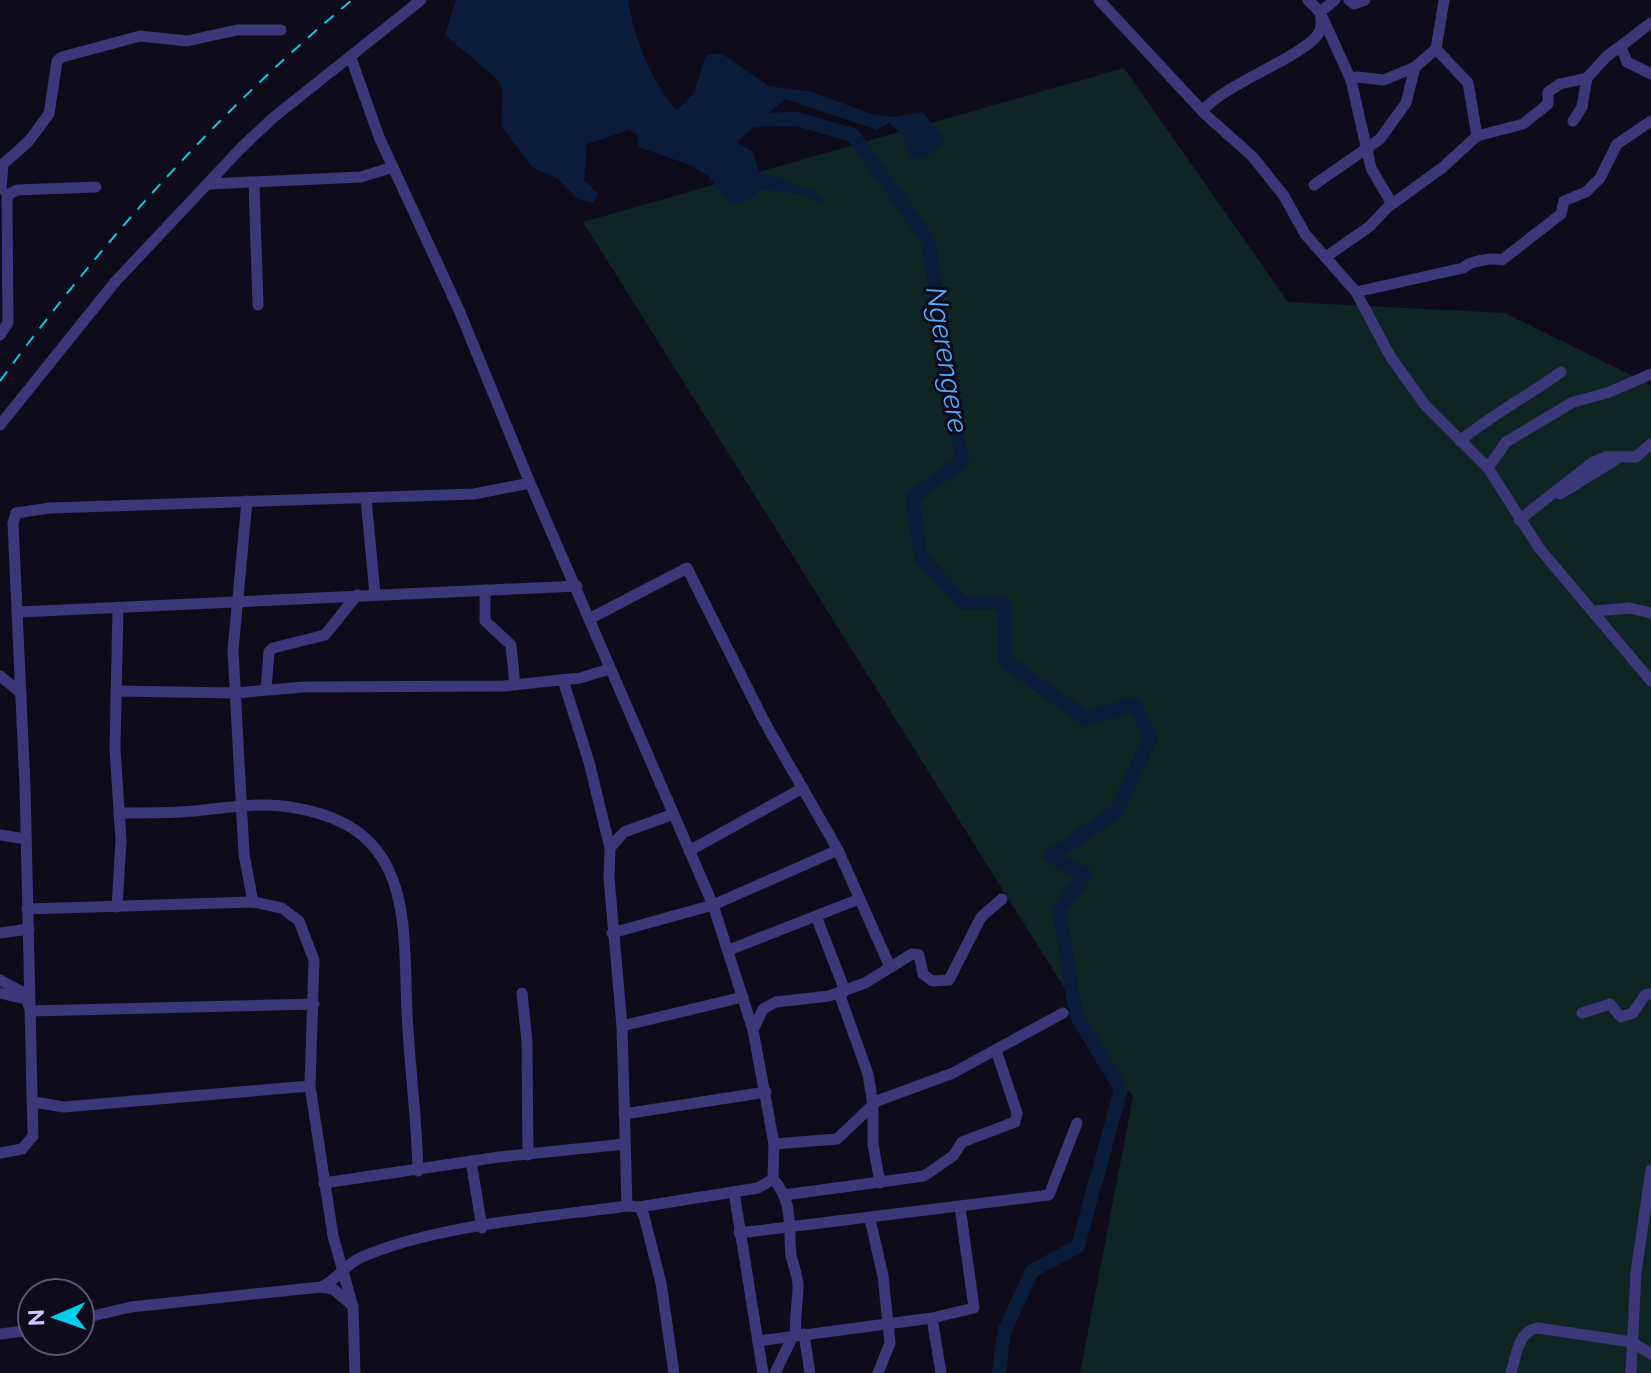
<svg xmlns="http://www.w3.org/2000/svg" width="1651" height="1373" viewBox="0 0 1651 1373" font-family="Raleway,sans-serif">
<rect width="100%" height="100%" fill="#0e0b1b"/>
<polygon fill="#0e2524" points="1124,68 1288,302 1505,313 1651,385 1651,1373 1080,1373 1133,1097 583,222"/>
<path fill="#0b1b3a" d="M456,0H628C635,41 650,78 677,111L694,93L706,55L721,53L769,86L812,92L872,114L893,117L923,112L944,139C940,149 924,160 913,159L903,143L905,137L889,123L877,130L785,99L737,142L753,152L759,172L813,191L828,206L800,194L760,189L747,201L730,205L708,176L690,165L638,147L637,135L629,130L587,144L584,181L598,193L594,203L578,199L558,179L533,168L501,126L503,92L498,80L445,35Z"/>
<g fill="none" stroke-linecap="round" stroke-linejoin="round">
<polyline stroke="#0b1b3a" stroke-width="14" points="748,120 796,119 853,135 928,240 962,462 912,497 921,557 963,603 1004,603 1005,661 1085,718 1134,704 1151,737 1116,812 1051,856 1085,875 1059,910 1076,1015 1121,1089 1078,1246 1032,1271 1004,1332 999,1373"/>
<g stroke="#3b3779" stroke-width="11">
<polyline points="1099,0 1206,115 1253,157 1284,196 1305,234 1356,292 1390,356 1425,405 1488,468 1539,548 1651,681"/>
<polyline points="1308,0 1320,12 1351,80 1371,168 1392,204"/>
<polyline points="1349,0 1354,4 1365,0"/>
<polyline points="1621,47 1627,62 1651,74"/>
<polyline points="1436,49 1468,83 1477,136"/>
<polyline points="351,58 379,137 459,310 530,483 713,905 753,1030 774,1144 773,1179 758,1188 639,1207"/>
<polyline points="1351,80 1357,77 1384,80 1415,67"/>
<path d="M1202,111C1228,81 1308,56 1320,31C1322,25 1321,19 1320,12L1335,0"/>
<polyline points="1573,121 1582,107 1587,78"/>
<polyline points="209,184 361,177 393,167"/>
<polyline points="254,184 258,305"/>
<polyline points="1314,185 1380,139 1406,103 1415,67 1436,49 1444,0"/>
<polyline points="1,189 3,164 28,142 49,114 57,61 62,57 140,36 187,41 237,30 281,30"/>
<polyline points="1326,257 1370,226 1388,207 1442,168 1477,136 1523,124 1548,104 1548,92 1560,84 1587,78 1606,57 1651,23"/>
<path d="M1356,292L1463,268C1470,261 1493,257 1502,260L1561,214L1564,201L1586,192L1600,178L1617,144L1651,121"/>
<polyline points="0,335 8,323 7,195 17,190 96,187"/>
<polyline points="0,425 115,282 242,147 274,117 421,0"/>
<path d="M1460,441C1491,415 1528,396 1561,372"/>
<polyline points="1488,468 1506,442 1573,402 1607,393 1651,374"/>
<polyline points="1560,494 1620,457"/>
<polyline points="366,499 375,594"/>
<polyline points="247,501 233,650 244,854 253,902"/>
<polyline points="1519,520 1593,462 1605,457 1636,457 1651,444"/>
<polyline points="485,590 485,621 511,645 515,685"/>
<polyline points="1594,611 1629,608 1651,613"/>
<polyline points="19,612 577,586"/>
<polyline points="591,618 687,568 764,721 838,850 890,967"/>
<polyline points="0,676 21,693"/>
<polyline points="563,680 589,762 610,848"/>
<polyline points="266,689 269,652 273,648 325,635 357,595"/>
<polyline points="116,691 235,693 304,687 504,686 580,678 609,669"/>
<path d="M119,813C139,813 160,813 180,812C216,810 254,801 290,807C422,827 401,930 408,1031C411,1077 417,1124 418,1171"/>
<polyline points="0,835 26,839"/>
<polyline points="689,851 803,788"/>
<polyline points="117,907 121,840 115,749 118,607"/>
<polyline points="27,909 253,902 282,908 299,921 314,960 310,1086 333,1236 353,1307 355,1373"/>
<polyline points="816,916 845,991"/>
<polyline points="0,933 29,929"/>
<polyline points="612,933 713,905 838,850"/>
<polyline points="729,950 859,899"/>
<polyline points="0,980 24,993"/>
<polyline points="0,993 26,999 31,1011 314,1004"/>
<polyline points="522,993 527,1042 528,1155"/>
<polyline points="839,993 868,1074 873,1105 873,1144 880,1183"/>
<polyline points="1582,1013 1610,1004 1621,1017 1633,1013 1645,995 1651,994"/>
<polyline points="622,1026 743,997"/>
<polyline points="753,1030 763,1009 776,1002 829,996 865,983 912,954 919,955 923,974 932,981 949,980 981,917 1002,899"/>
<polyline points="33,1102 64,1107 310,1086"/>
<polyline points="624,1114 766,1092"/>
<polyline points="774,1144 837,1139 877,1101 953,1073 1063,1013"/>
<polyline points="0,1153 22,1149 33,1136 25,786 13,523 16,513 50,508 474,494 530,483"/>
<polyline points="471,1161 482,1228"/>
<path d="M773,1179C794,1202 788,1227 791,1255C793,1266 798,1275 798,1286C798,1303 794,1318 796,1335"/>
<polyline points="324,1183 499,1157 625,1144"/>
<polyline points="734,1192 763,1373"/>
<polyline points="784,1195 924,1176 953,1156 962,1142 1015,1122 1017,1113 996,1050"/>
<polyline points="627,1206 622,1026 609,878 610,848 624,832 671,815"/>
<polyline points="870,1219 883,1276 890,1343 878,1373"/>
<polyline points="739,1233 1049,1195 1077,1123"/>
<polyline points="321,1287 333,1289 353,1306"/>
<polyline points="932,1318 941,1373"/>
<path d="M80,1319L131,1307L321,1287C337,1280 344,1266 360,1258C432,1225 548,1217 627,1206L639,1207L644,1216L661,1283L674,1373"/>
<polyline points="0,1334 32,1330"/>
<polyline points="804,1334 810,1373"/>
<polyline points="758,1341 932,1318 974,1308 960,1207"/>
<polyline points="775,1373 793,1336"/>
<path d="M1511,1373C1516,1356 1518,1331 1538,1328L1632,1342L1651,1354"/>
<polyline points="1631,1373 1636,1272 1651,1170"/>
</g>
<path stroke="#05cdeb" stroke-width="2" stroke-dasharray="12 10" stroke-linecap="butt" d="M0,381C102,242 218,111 352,0"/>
</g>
<g text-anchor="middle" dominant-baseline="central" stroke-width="6" stroke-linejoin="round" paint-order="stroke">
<g font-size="28" font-style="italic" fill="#56aafb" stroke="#0e0b1b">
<text transform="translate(947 360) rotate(81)">Ngerengere</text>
</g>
</g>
<g transform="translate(56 1317) rotate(268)"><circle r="38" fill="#0e0b1b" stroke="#5b5676" stroke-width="2"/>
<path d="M0-6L14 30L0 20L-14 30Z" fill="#05cdeb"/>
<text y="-12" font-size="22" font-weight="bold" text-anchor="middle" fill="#cec6fe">N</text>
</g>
</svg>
